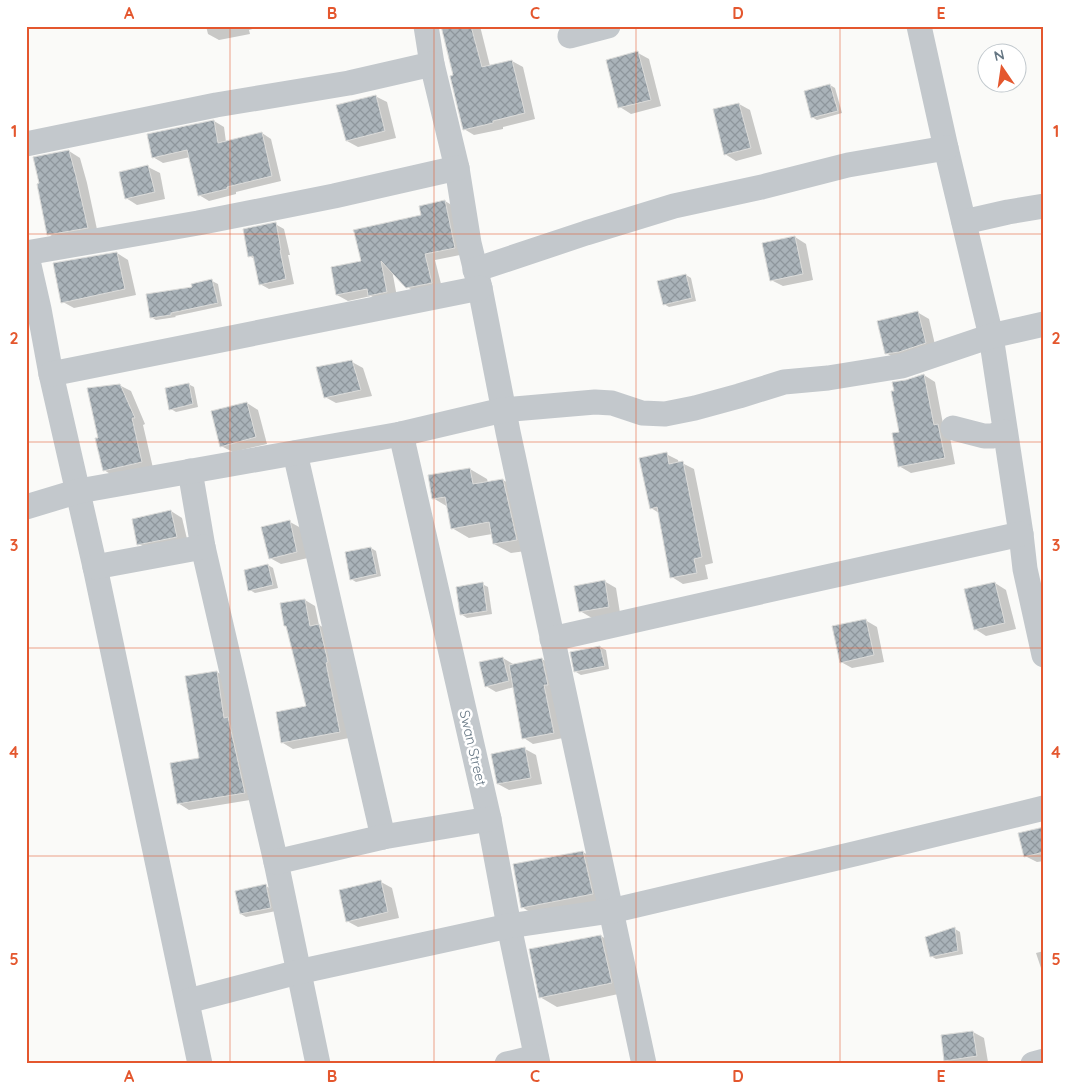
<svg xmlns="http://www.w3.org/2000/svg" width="1070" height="1090" viewBox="0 0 1070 1090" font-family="Quicksand,sans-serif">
<defs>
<pattern id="building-cross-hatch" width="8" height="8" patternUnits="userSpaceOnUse" patternTransform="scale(1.25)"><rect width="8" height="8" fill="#aab3b9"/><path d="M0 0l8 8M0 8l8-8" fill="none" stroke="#8e969c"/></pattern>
</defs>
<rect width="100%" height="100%" fill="#fafaf8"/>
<g fill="#0003">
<polygon points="206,26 263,26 249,30 250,34 219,40 208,34"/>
<polygon points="442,26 480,26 490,66 512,61 523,67 535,119 503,127 503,129 474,135 464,129 454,76"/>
<polygon points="638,53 649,59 661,106 631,114 620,107"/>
<polygon points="830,85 835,88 842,113 817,120 812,117"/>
<polygon points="375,96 387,102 396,138 358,147 347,141"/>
<polygon points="739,104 750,110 762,154 736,161 725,154"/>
<polygon points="214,121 224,127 226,142 262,133 271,139 281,181 236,192 236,194 209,201 199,195 190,157 163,163 153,157"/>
<polygon points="69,151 80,158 87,183 98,234 60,240 48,234"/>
<polygon points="148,167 160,173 165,199 137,205 126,198"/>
<polygon points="445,201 455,207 465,254 435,260 442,288 418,293 407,287 392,270 397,297 380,301 371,296 348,301 337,295 362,262"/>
<polygon points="275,224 284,229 290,255 288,255 294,284 269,289 260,284 255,259 249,256"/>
<polygon points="795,237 806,244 813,280 783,286 771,280"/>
<polygon points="117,253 128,260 136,295 74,308 63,302"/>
<polygon points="686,275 691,278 696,301 669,307 664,304"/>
<polygon points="212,281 218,284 222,306 175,316 176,317 156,320 151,317"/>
<polygon points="917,312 929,319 936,349 898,360 886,353"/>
<polygon points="352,362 363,368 372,396 336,403 325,397"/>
<polygon points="924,375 935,382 944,429 949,432 955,464 911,473 899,466 900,433 896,392 907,381"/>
<polygon points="188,384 194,387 198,407 176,412 171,409"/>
<polygon points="119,385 131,391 145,424 143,425 153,468 115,477 104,470 100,439"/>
<polygon points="247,403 258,410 267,444 233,452 221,446"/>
<polygon points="666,454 678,460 679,464 682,463 694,469 713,563 705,565 708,579 683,584 672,577 659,513 651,508"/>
<polygon points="470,469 487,479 488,483 503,480 520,490 533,550 511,553 494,544 492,534 469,538 452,528 448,507 433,498 429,476"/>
<polygon points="171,511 182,518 188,543 150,550 139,544"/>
<polygon points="290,522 301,528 308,558 281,564 270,558"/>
<polygon points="371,548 376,551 381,576 356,582 351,579"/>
<polygon points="268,565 273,568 278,588 255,593 250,590"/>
<polygon points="604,581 616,588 620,613 592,618 580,611"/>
<polygon points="995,583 1006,590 1016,629 986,636 975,629"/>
<polygon points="482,584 488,587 492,614 467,618 461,614"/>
<polygon points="305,600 315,606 319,625 330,631 349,738 293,749 283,743 307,707"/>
<polygon points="865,620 877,627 884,662 852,668 841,662"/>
<polygon points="600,647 606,650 609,669 581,675 576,672"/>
<polygon points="503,658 513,664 513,666 542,659 552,665 563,738 533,744 524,738 514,687 496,692 486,686"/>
<polygon points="217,672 228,678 256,799 189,810 178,803 200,759"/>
<polygon points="525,749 536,755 542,784 509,790 498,784"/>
<polygon points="1044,828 1044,861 1037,862 1025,856"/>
<polygon points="583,852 595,859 604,901 533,914 522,907"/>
<polygon points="381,882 392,888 399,918 358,927 347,921"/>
<polygon points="266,886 271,889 276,911 246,917 241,914"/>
<polygon points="955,929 960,932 963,954 936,959 931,956"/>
<polygon points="601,936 618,946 628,992 557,1007 540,997 530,950"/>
<polygon points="1044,951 1044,977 1036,953"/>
<polygon points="973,1032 984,1038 988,1062 979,1064 951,1064 946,1060"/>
</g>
<g fill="url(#building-cross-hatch)" stroke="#dcdcda">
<polygon points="441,26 471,26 482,67 512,60 525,113 493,121 493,123 463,130 450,76 453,75"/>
<polygon points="638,51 651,100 618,108 606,60"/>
<polygon points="830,84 838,111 811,118 804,91"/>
<polygon points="376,95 385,131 346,141 336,105"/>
<polygon points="739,103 751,148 724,155 713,109"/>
<polygon points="214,120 218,143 262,132 272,176 227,187 227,189 198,196 187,150 152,158 147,134"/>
<polygon points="69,150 76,176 88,228 47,235 37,184 39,183 33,157"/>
<polygon points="148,165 155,192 125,199 119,172"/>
<polygon points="445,200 455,248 425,254 432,283 406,288 381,261 387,292 368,296 367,289 336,295 331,267 361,261 354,232 353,230 421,215 419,206"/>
<polygon points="276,222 281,250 280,250 286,279 259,285 253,256 248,257 243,229"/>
<polygon points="795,236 803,274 770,281 762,243"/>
<polygon points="117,252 125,289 61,303 53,263"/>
<polygon points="686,274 692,298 663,305 657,281"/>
<polygon points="212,279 218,303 171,313 171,315 150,318 146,294 192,287 191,284"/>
<polygon points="918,311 926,343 899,352 885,354 877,321"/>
<polygon points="352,360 361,390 324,398 316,367"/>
<polygon points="924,374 934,425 938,424 945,458 898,467 892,433 899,432 891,391 894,391 892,382 906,380"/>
<polygon points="189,383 193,404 169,410 165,388"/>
<polygon points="120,384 135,418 132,418 142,462 103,471 95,438 98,438 87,388"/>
<polygon points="247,402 256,437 220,447 211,411"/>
<polygon points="667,452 669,464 683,461 702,557 694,559 697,573 670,578 657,507 650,509 639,458"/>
<polygon points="470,468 473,484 503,479 517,540 493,544 489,522 451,529 445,497 432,499 428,475"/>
<polygon points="171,510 177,537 137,545 132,519"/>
<polygon points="290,520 297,552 269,559 261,527"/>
<polygon points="371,547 377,574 350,580 345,552"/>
<polygon points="268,564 273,585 248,591 244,570"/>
<polygon points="605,580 609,607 579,612 574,586"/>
<polygon points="483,582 487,611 460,615 456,587"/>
<polygon points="995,582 1005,623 974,630 964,589"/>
<polygon points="305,599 310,626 319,624 328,662 326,663 340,732 281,743 276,712 306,706 286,626 284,626 280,603"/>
<polygon points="866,619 874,655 840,663 832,626"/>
<polygon points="600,646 605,666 574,672 570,652"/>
<polygon points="503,657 509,681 485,687 479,662"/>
<polygon points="542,658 548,685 544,685 554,733 522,739 509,665"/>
<polygon points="217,671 224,718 228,717 245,793 177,804 170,763 199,758 185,676"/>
<polygon points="525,747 531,778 497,784 491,754"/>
<polygon points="1044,827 1044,852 1024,857 1018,833"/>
<polygon points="583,851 593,894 521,908 513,864"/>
<polygon points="381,880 388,912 346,922 339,890"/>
<polygon points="266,884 271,908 240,914 235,891"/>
<polygon points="955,927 958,951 930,957 925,937"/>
<polygon points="601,935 612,983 539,998 529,949"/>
<polygon points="973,1031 977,1056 944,1061 941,1035"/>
</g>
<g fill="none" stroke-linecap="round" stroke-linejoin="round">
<g stroke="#c3c8cc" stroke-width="25">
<polyline points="426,26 432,64 457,168 469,243 480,288 508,432 644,1064"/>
<polyline points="919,26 946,148 991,336 1021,534 1025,569 1044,655"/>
<polyline points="570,36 608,26"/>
<polyline points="26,144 216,105 349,83 432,64"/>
<polyline points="964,222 1008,212 1044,206"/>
<polyline points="26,252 39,309 51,374 95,567 200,1064"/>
<polyline points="26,253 198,223 334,196 457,168"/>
<polyline points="475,270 586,233 674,206 762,187 848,165 946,148"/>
<polyline points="51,374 480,288"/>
<polyline points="953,428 984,436 992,436 1005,432"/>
<polyline points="401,434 489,819 509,926 538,1064"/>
<polyline points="295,453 383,837"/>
<polyline points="190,471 203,547 276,862 318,1064"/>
<polyline points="26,507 79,491 401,434 503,410 595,402 612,403 642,413 665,414 695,408 739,396 784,382 828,378 902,366 991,336 1044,324"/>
<polyline points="95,567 203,547"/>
<polyline points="552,639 822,578 1021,534"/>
<polyline points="276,862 383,837 489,819"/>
<polyline points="188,1001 298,972 509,926 611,911 858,853 1044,808"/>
<polyline points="507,1064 536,1057"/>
<polyline points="1033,1064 1044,1061"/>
</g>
</g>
<path fill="none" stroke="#e4572e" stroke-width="1" stroke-opacity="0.55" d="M230,26V1064M434,26V1064M636,26V1064M840,26V1064M26,234H1044M26,442H1044M26,648H1044M26,856H1044"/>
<g text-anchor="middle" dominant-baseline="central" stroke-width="5" stroke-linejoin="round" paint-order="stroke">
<g font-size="14" fill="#657683" stroke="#fff">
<text transform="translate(473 748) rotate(77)">Swan Street</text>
</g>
</g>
<rect width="1070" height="1090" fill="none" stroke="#ffffff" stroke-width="55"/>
<g transform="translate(1002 68) rotate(347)"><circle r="24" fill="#ffffff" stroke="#c1c8cd"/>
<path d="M0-4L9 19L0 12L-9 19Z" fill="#e4572e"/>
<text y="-8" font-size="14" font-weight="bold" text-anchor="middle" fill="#657683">N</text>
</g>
<rect x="28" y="28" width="1014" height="1034" fill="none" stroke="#e4572e" stroke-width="2"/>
<g font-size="16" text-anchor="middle" font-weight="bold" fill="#e4572e">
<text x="129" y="19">A</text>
<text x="332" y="19">B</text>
<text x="535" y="19">C</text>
<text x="738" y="19">D</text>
<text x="941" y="19">E</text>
<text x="14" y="137">1</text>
<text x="1056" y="137">1</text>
<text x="14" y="344">2</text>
<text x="1056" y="344">2</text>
<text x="14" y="551">3</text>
<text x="1056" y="551">3</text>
<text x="14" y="758">4</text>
<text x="1056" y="758">4</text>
<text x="14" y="965">5</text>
<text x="1056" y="965">5</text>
<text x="129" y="1082">A</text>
<text x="332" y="1082">B</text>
<text x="535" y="1082">C</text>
<text x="738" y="1082">D</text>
<text x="941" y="1082">E</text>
</g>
</svg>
